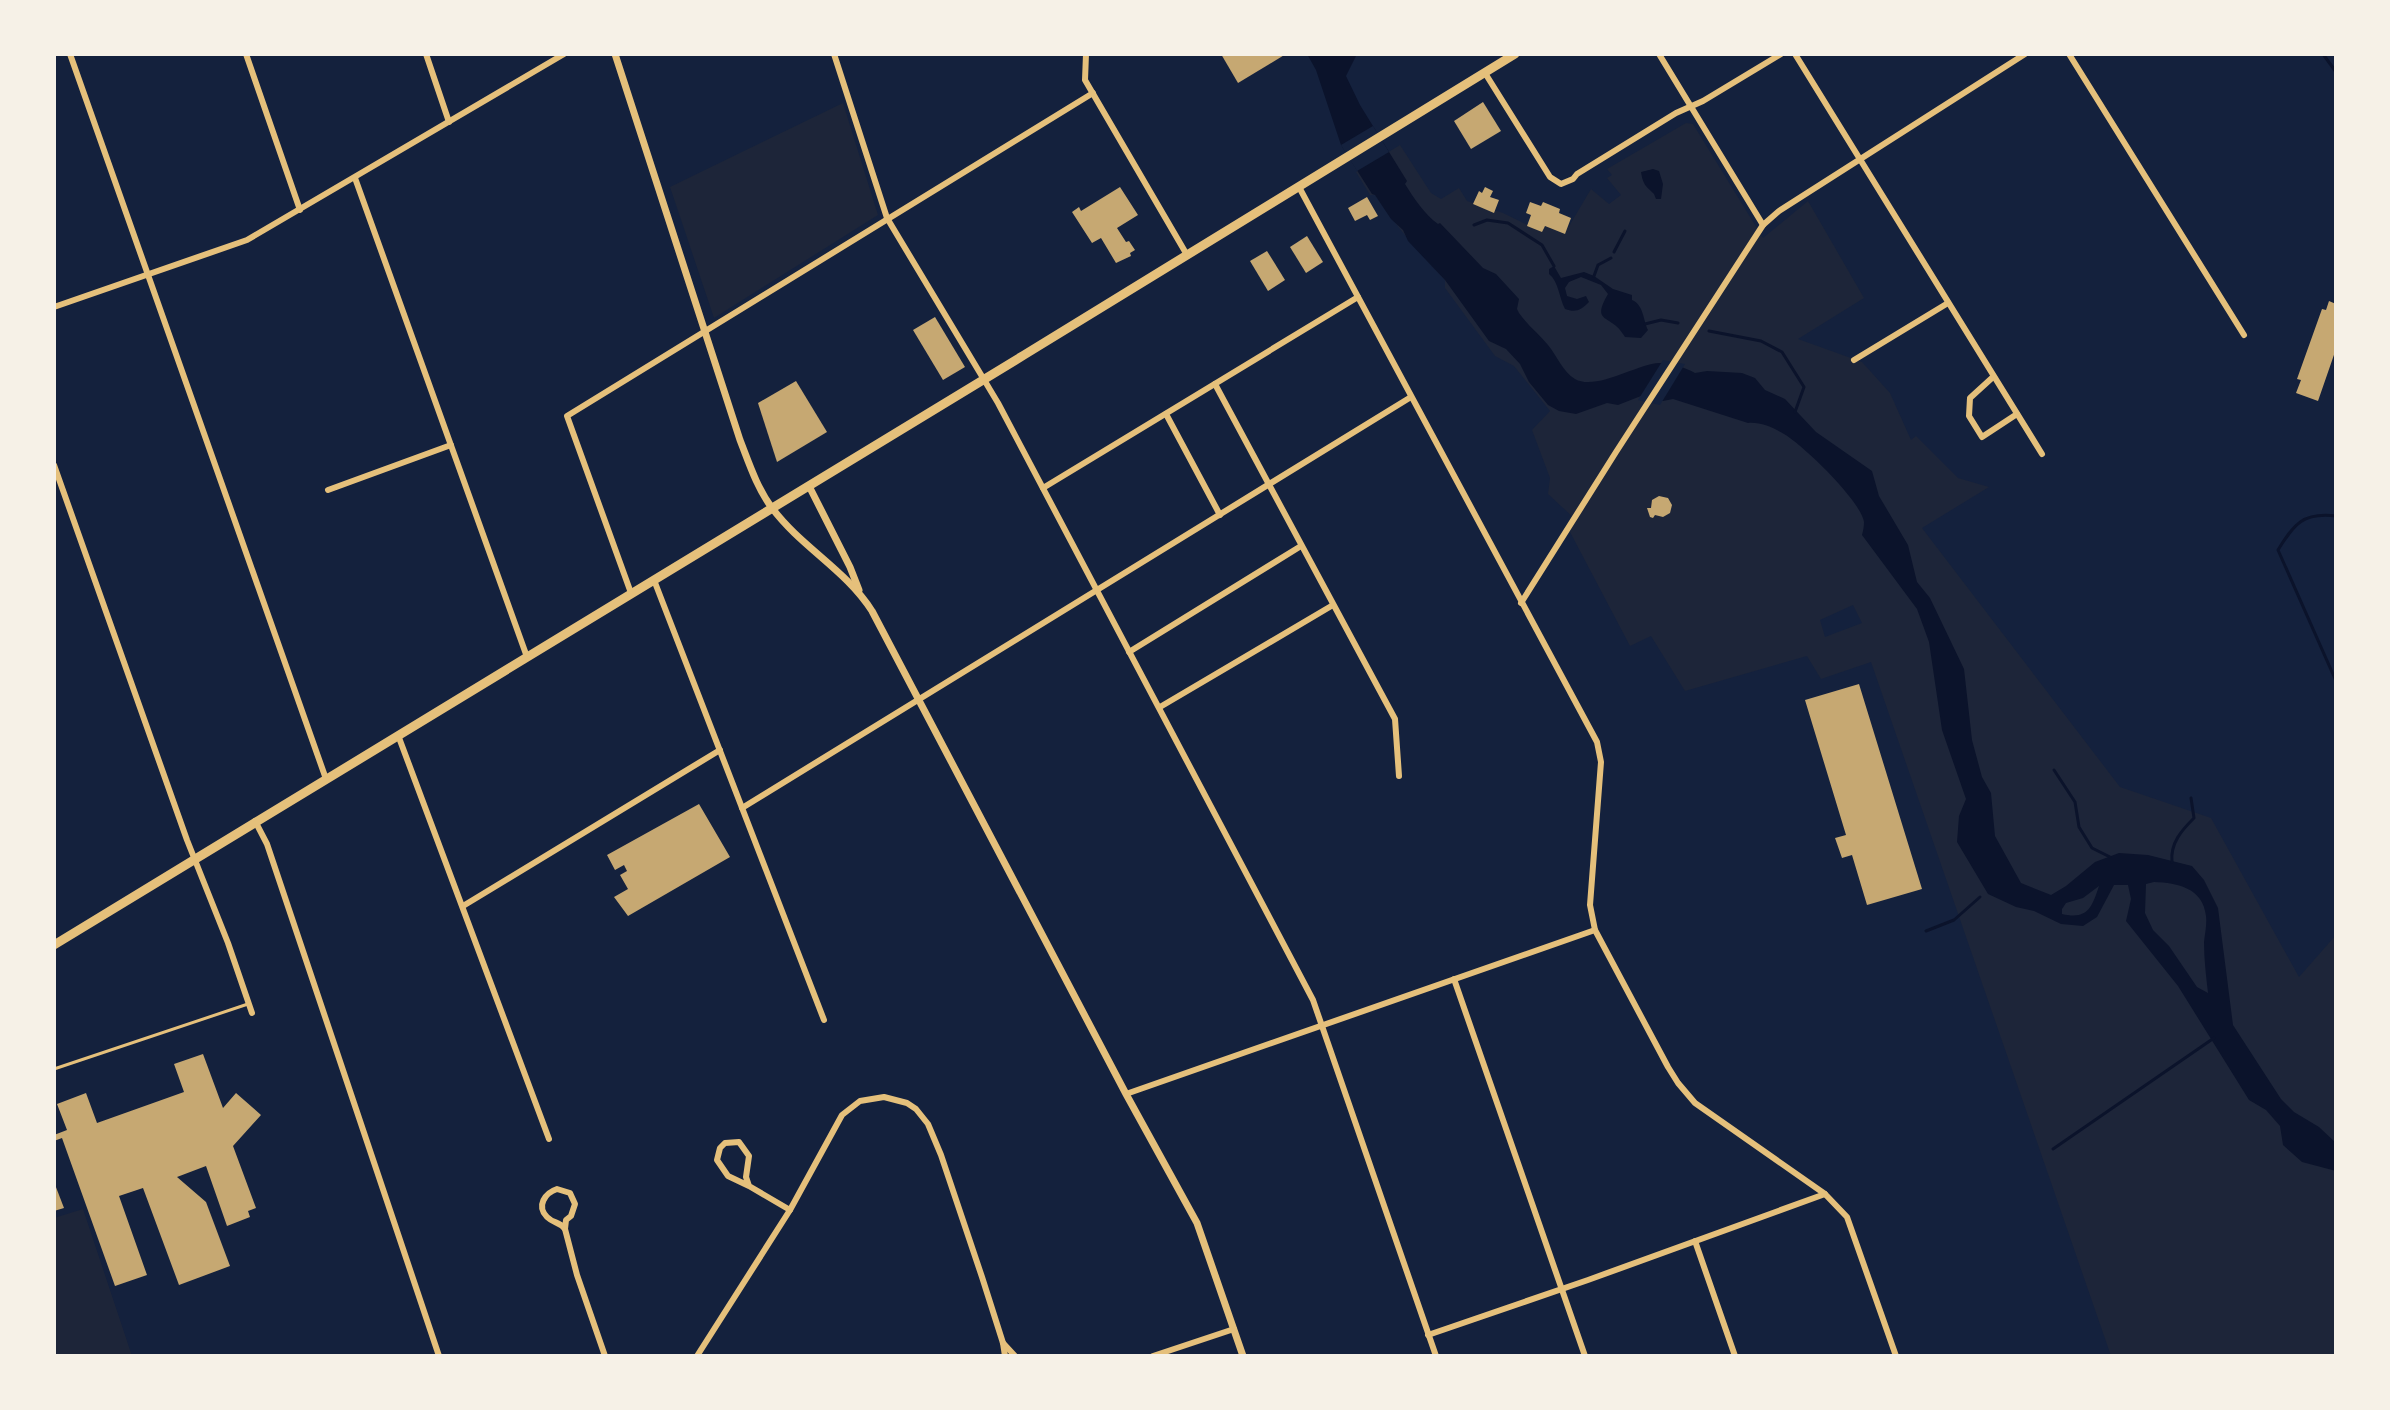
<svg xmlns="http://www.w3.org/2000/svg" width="2390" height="1410" viewBox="0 0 2390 1410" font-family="'IBM Plex Sans',sans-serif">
<rect width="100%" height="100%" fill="#14213d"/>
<g fill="#1d2539" fill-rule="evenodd">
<polygon points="843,103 878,215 714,318 670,187"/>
<path d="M1686,123L1693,124L1763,238L1808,201L1864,298L1798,339L1862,362L1890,393L1911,440L1916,436L1958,478L1989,487L1922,528L2120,787L2211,818L2299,977L2336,935V1356H2111L1871,662L1821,679L1807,656L1685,691L1651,636L1630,646L1570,532L1576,520L1548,494L1550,478L1532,430L1550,411L1514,366L1495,356L1445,288V280C1419,253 1396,226 1375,195H1370L1356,172L1400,145L1431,193L1441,199L1459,188L1467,201L1503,213L1542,232L1545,226L1565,233L1591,189L1609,204L1621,195L1607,178L1612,175L1607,169ZM1853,605L1862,623L1825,637L1820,620Z"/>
<polygon points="83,1209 132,1356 54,1356 54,1218"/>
</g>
<g fill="#0b132b" fill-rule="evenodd">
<path d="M1307,54H1357L1346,76L1360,105L1407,181L1405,184C1413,197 1425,215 1438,224L1440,223L1483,268L1496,274L1519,299L1517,309L1519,313C1528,326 1539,334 1548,345C1557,356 1563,372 1575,379C1596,391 1637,364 1659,363C1672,363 1684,367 1695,373L1707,371L1742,373L1755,378L1765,390L1785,399L1816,432L1872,471L1879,496L1908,545L1917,582L1930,598L1964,669L1972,740L1982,777L1991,793L1995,836L2021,883L2051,895L2066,886L2095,862L2119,853L2148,855L2192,866L2204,880L2218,908L2233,1025L2281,1099L2294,1112L2319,1127L2336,1143V1171L2302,1162L2283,1145L2280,1126L2266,1110L2249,1100L2178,986L2126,921L2131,899L2128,885H2114L2097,917L2083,926L2061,924L2034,911L2016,907L1988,894L1957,842L1959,816L1966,799L1942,730L1929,642L1917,609L1862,535C1863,531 1864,527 1864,522C1861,501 1803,445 1784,434C1772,427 1761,422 1748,423L1673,399L1663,401L1641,396L1618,405L1607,403L1576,414L1559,411L1548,405L1529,382L1520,364L1506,349L1489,341L1445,280L1408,241L1403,230L1391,219L1375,195L1372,194L1341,145L1316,70ZM2154,882C2178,883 2203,888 2206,916C2207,924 2205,933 2204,942C2204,959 2206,976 2208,993L2197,987L2169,946L2153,930L2145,913L2146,884ZM2099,886C2092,907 2088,920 2062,914V909L2066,903L2083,898Z"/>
<path d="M1653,169L1659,171L1663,184L1661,199H1656L1654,194C1646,186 1643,185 1641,172Z"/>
<path d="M1554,266L1561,278L1584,272L1594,276L1613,289L1632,295V300C1644,305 1643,320 1648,330L1641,338L1625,337C1612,313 1590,325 1608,294L1601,285L1581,277L1569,282L1565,288L1567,296L1577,299L1586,296L1589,302C1581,310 1576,313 1565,309C1559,298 1559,282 1549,274V269Z"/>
</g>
<g fill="#14213d">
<polygon points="1373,126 1389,152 1357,171 1341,145"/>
<polygon points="1663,360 1685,364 1660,405 1638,400"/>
</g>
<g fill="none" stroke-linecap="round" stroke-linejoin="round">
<g stroke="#0b132b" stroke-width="3">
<polyline points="2323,54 2336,72"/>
<polyline points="1474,225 1487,220 1508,223 1542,245 1554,266"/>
<polyline points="1614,252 1625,231"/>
<polyline points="1594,276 1598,265 1611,258"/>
<polyline points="1645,324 1661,320 1678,323"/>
<polyline points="1709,331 1761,341 1782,352 1804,387 1795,412"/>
<path d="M2336,516C2303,512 2294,524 2278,550L2336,681"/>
<polyline points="2054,770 2075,802 2079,827 2092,848 2110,857"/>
<path d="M2172,862C2170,843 2182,830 2194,818L2191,798"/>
<polyline points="1926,931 1954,920 1980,897"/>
<polyline points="2053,1149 2214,1038"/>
</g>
</g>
<g fill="#c6a872">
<polygon points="1221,54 1286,54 1238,83"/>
<polygon points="1483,102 1501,131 1471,149 1454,121"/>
<polygon points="1120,187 1138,215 1117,228 1126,242 1129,241 1135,250 1130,253 1131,256 1116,263 1101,238 1092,243 1072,212 1079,207 1081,211"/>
<polygon points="1485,187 1493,191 1490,197 1499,200 1494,213 1473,204 1479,191 1482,193"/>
<polygon points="1367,197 1378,216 1370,220 1367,215 1355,221 1348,208"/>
<polygon points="1530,202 1541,206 1543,202 1560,209 1559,213 1571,218 1565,234 1545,226 1542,232 1527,226 1531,215 1526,213"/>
<polygon points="1307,236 1323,262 1306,273 1290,247"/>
<polygon points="1267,251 1285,280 1268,291 1250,261"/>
<polygon points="2329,301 2336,304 2336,349 2318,401 2296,393 2301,380 2297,379 2322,309 2326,310"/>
<polygon points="935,317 965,367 943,380 913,330"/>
<polygon points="796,381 827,432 777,462 758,403"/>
<polygon points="1659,496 1668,498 1672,505 1670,513 1663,517 1655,515 1653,518 1650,517 1647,508 1651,508 1652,500"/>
<polygon points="1859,684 1922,889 1867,905 1852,855 1842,858 1835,838 1846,835 1805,700"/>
<polygon points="699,804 730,857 628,916 614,897 628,889 620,875 627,871 624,865 615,870 607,855"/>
<polygon points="203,1054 223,1108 236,1093 261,1115 233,1146 256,1208 248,1211 250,1217 227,1226 206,1166 177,1177 206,1202 230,1266 179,1285 143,1188 119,1196 147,1275 115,1286 62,1138 54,1141 54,1135 67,1130 57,1104 86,1093 97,1123 184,1092 174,1064"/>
<polygon points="54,1182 64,1208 54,1211"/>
</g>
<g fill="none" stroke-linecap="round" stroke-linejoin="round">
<polyline stroke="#e5c07b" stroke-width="3" points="54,1069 248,1004"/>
<g stroke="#e5c07b" stroke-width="6">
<polyline points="70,54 326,779"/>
<polyline points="246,54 300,210"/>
<polyline points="426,54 449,122"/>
<polyline points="834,54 887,218 998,403 1313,1000 1436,1356"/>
<polyline points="1086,54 1085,80 1187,255"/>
<polyline points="1659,54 1763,225"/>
<polyline points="1795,54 2042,454"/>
<polyline points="2069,54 2244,335"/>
<polyline points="1485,73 1550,177 1561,184 1573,179 1577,174 1676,113 1703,101 1781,54"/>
<polyline points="355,178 527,657"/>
<polyline points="1299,187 1597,742 1601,762 1590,905 1595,930 1668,1067 1678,1083 1695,1103 1825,1194 1847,1217 1896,1356"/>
<polyline points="54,307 247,240 564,54"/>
<polyline points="1854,360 1948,303"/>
<polyline points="1993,377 1970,398 1969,416 1982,437 2017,414"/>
<polyline points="1215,384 1395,719 1399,776"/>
<polyline points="1166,414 1220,515"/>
<polyline points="54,465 187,840 228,943 252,1013"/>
<polyline points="1043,488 1358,297"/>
<polyline points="328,490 451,445"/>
<polyline points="654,580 824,1020"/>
<polyline points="631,593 567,416 1093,93"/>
<polyline points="1521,603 1616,452 1763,225 1779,211 2025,54"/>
<polyline points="1129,652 1301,546"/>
<polyline points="1160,707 1333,605"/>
<polyline points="398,735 549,1139"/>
<polyline points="742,808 1411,397"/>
<polyline points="255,821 267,844 439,1356"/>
<polyline points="463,906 720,750"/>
<polyline points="1454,979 1585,1356"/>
<polyline points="1126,1094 1595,930"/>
<polyline points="749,1186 728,1176 717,1160 720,1148 725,1143 739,1142 749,1156 746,1177 749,1186 790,1210"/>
<path d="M557,1189L570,1193L575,1204L571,1216L566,1220L565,1229C559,1221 554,1224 547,1217C536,1206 545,1193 557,1189Z"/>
<polyline points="565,1229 577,1275 605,1356"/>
<polyline points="1695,1241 1735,1356"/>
<polyline points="1428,1335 1588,1280 1825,1194"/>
<polyline points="1003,1343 1015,1356"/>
<polyline points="697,1356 790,1210 842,1115 860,1101 884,1097 907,1103 916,1109 928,1124 941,1155 982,1277 1003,1343 1005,1356"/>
<polyline points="1153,1356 1234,1329"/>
</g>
<g stroke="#e5c07b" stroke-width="7">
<path d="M615,54L740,440C749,463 757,488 772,508C801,547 846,570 872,611L1126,1094L1197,1223L1243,1356"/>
<polyline points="809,486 850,567 859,590"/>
</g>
<polyline stroke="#e5c07b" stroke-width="9" points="54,945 1024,355 1515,54"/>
</g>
<rect width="2390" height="1410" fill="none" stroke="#f6f1e7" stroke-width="112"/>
</svg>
